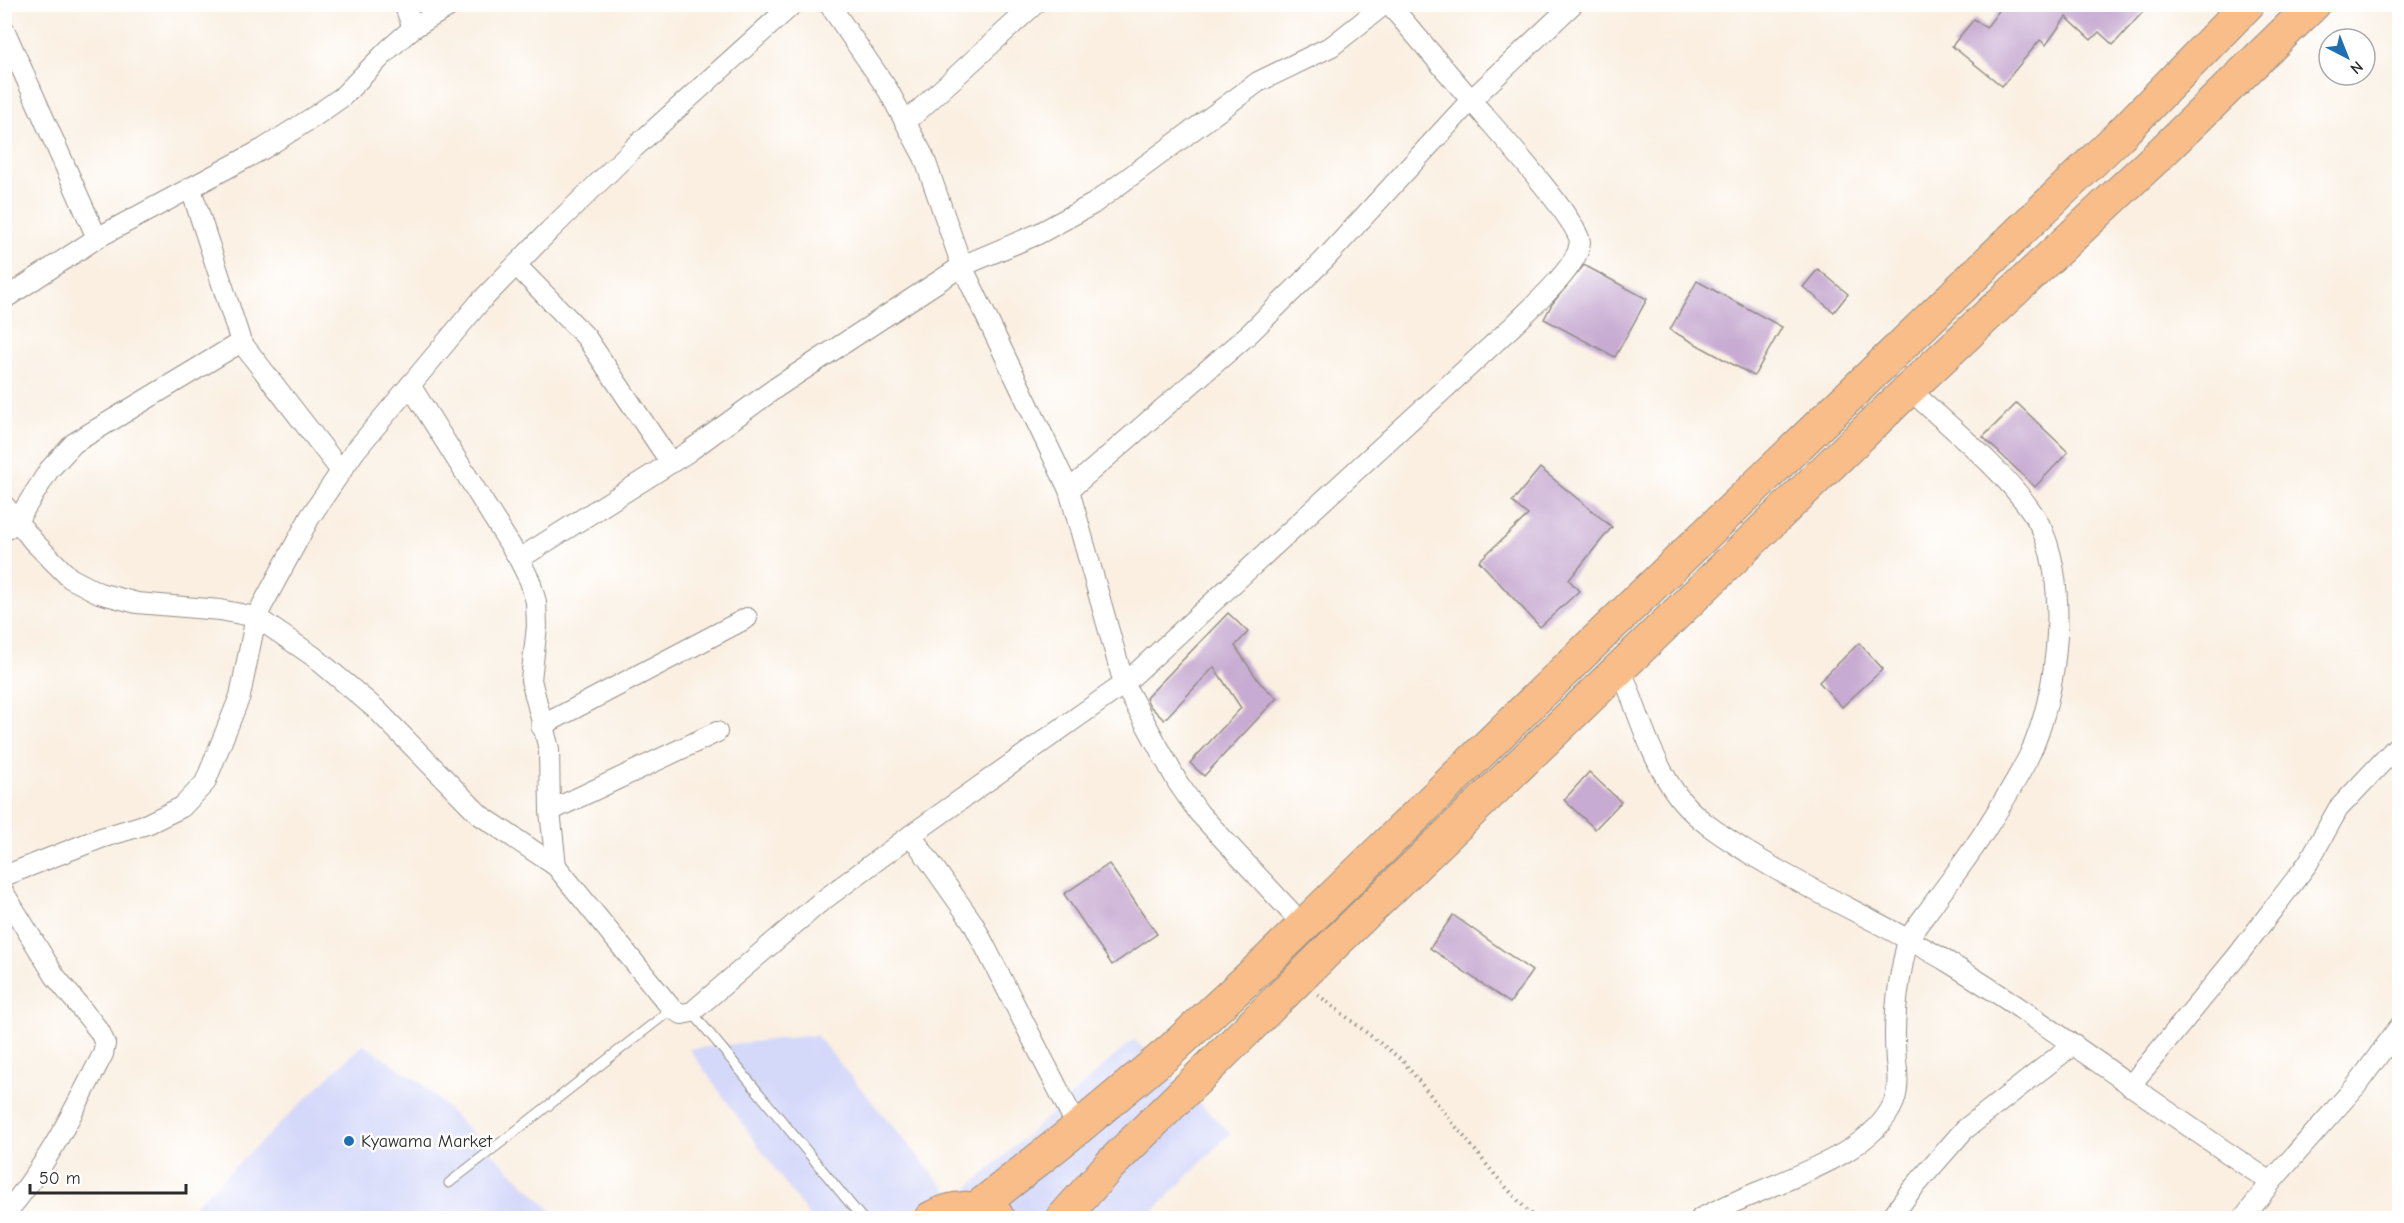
<svg xmlns="http://www.w3.org/2000/svg" width="2404" height="1223" viewBox="0 0 2404 1223" font-family="'Comic Neue',sans-serif">
<rect width="100%" height="100%" fill="#fff"/>
<filter id="ink" filterUnits="userSpaceOnUse"><feTurbulence type="fractalNoise" baseFrequency=".0167" numOctaves="2"/><feDisplacementMap in="SourceGraphic" scale="12" xChannelSelector="R" yChannelSelector="G"/><feConvolveMatrix kernelMatrix="1 2 1 2 8 2 1 2 1" color-interpolation-filters="sRGB"/></filter>
<filter id="wash" filterUnits="userSpaceOnUse"><feTurbulence type="fractalNoise" baseFrequency=".008" numOctaves="4" result="noise"/><feDisplacementMap in="SourceGraphic" scale="24" xChannelSelector="R" yChannelSelector="G"/><feGaussianBlur stdDeviation="1.35" result="paint"/><feColorMatrix in="noise" values="0 0 0 0 0 0 0 0 0 0 0 0 0 0 0 0 0 1.4 0 .05"/><feComposite in="paint" operator="in"/></filter>
<g filter="url(#wash)">
<rect width="100%" height="100%" fill="#faefe1"/>
<g fill="#d4d8f9">
<polygon points="816,1035 955,1200 1134,1039 1230,1133 1147,1218 810,1218 689,1049"/>
<polygon points="363,1044 420,1082 559,1218 181,1218"/>
</g>
<g id="blocks">
<g fill="#c7abd2">
<polygon points="2004,4 2150,4 2113,45 2099,32 2091,40 2066,17 2046,45 2040,40 2002,86 1952,46 1974,19 1986,28"/>
<polygon points="1584,265 1647,299 1615,357 1544,319 1552,304"/>
<polygon points="1818,269 1848,294 1834,312 1803,287"/>
<polygon points="1697,281 1782,327 1754,376 1670,330"/>
<polygon points="2017,403 2068,452 2035,487 1983,437"/>
<polygon points="1540,468 1612,527 1569,580 1579,591 1540,627 1479,561 1528,515 1512,502"/>
<polygon points="1228,613 1248,632 1235,646 1260,683 1277,698 1204,776 1190,763 1241,708 1214,667 1164,720 1150,706 1146,698"/>
<polygon points="1859,643 1883,669 1842,707 1819,682"/>
<polygon points="1589,772 1621,802 1595,829 1564,800"/>
<polygon points="1109,864 1157,934 1112,965 1064,894"/>
<polygon points="1453,915 1532,971 1510,1003 1430,948"/>
</g>
</g>
</g>
<g filter="url(#ink)">
<use href="#blocks" fill-opacity="0" stroke="#928d86" stroke-width="1.5"/>
<g fill="none" stroke-linecap="round" stroke-linejoin="round">
<g stroke="#928d86" stroke-width="11">
<g id="service">
<polyline points="692,1012 862,1218"/>
<polyline points="449,1183 672,1009"/>
</g>
</g>
<g stroke="#928d86" stroke-width="22">
<g id="minor">
<polyline points="404,4 413,28"/>
<polyline points="829,4 888,90 924,157 962,266 1069,490 1124,684 1178,783 1199,813 1304,926"/>
<polyline points="4,29 97,238"/>
<polyline points="906,122 1035,4"/>
<polyline points="191,189 241,342 341,471"/>
<polyline points="516,265 586,337 671,463"/>
<polyline points="4,299 97,238 263,149 315,116 342,97 389,49 413,28 453,4"/>
<polyline points="410,385 519,559 530,581 536,602 537,626 531,680 549,749 550,811 556,866"/>
<polyline points="1069,490 1250,333 1324,260 1471,100 1389,4"/>
<polyline points="4,505 34,542 70,578 99,593 137,603 220,610 256,617 313,656 377,710 480,815 556,866 672,1009 682,1014 692,1012 818,904 911,835 973,923 1078,1128"/>
<polyline points="4,531 17,521 49,470 74,443 241,342"/>
<polyline points="519,559 688,452 777,387 962,266 1038,234 1093,204 1258,82 1332,46 1385,4"/>
<path d="M1621,669C1637,710 1653,766 1681,800C1699,822 1726,838 1749,853C1813,893 1883,923 1948,962C2059,1030 2162,1111 2271,1182L2244,1218"/>
<polyline points="541,726 747,618"/>
<polyline points="550,811 717,732"/>
<path d="M911,835L1124,684L1515,324C1533,306 1569,274 1578,251C1578,250 1580,243 1580,242C1577,218 1490,123 1471,100L1573,4"/>
<polyline points="4,876 101,838 147,824 182,807 205,783 240,696 256,617 310,517 355,451 479,303 549,231 635,147 793,4"/>
<path d="M4,893L55,976L100,1032L105,1044L103,1054C74,1110 47,1167 4,1215"/>
<polyline points="2130,1086 2238,955 2308,863 2338,809 2400,743"/>
<polyline points="2271,1182 2356,1086 2400,1026"/>
<path d="M1701,1218C1720,1209 1738,1200 1758,1192C1801,1174 1875,1149 1894,1102C1899,1089 1898,1075 1896,1061C1893,1026 1896,996 1903,962C1905,954 1906,944 1910,937C1915,927 1924,917 1931,907C1950,880 1971,854 1988,826C2002,804 2016,781 2028,758C2058,698 2073,575 2034,515C2005,471 1949,426 1909,389"/>
<polyline points="1891,1218 1909,1193 1964,1130 2074,1044"/>
</g>
</g>
<g stroke="#928d86" stroke-width="35">
<g id="trunk">
<polyline points="976,1209 1078,1128 1170,1051 1268,960 1594,642 2120,135 2248,4"/>
<path d="M931,1218C952,1206 975,1205 997,1216"/>
<polyline points="1063,1218 1110,1165 1333,945 1909,389 2161,153 2314,4"/>
</g>
</g>
<polyline stroke="#928d86" stroke-width="4" stroke-dasharray="1.5 4.5" stroke-linecap="butt" points="1318,995 1402,1060 1495,1175 1534,1218"/>
<use href="#service" stroke="#fff" stroke-width="9"/>
<use href="#minor" stroke="#fff" stroke-width="20"/>
<use href="#trunk" stroke="#f8bd89" stroke-width="33"/>
</g>
</g>
<circle fill="#1f6fb2" stroke="#fff" stroke-width="2" cx="349" cy="1141" r="6"/>
<g text-anchor="middle" dominant-baseline="central" stroke-width="5" stroke-linejoin="round" paint-order="stroke">
<g font-size="18" fill="#2b2b2b" stroke="#fff" text-anchor="start">
<text x="361" y="1141">Kyawama Market</text>
</g>
</g>
<rect width="2404" height="1223" fill="none" stroke="#fff" stroke-width="24"/>
<g transform="translate(2347 57) rotate(138)"><circle r="28" fill="#ffffff" stroke="#aaaaaa" stroke-width="1.5"/>
<path d="M0-4.5L10 22L0 15L-10 22Z" fill="#1f6fb2"/>
<text y="-9" font-size="16" font-weight="bold" text-anchor="middle" fill="#2b2b2b">N</text>
</g>
<path d="M30 1184v9h156v-9" fill="none" stroke="#2b2b2b" stroke-width="3"/>
<text x="39" y="1184" font-size="18" fill="#2b2b2b" stroke="#ffffff" stroke-width="4.5" paint-order="stroke">50 m</text>
</svg>
